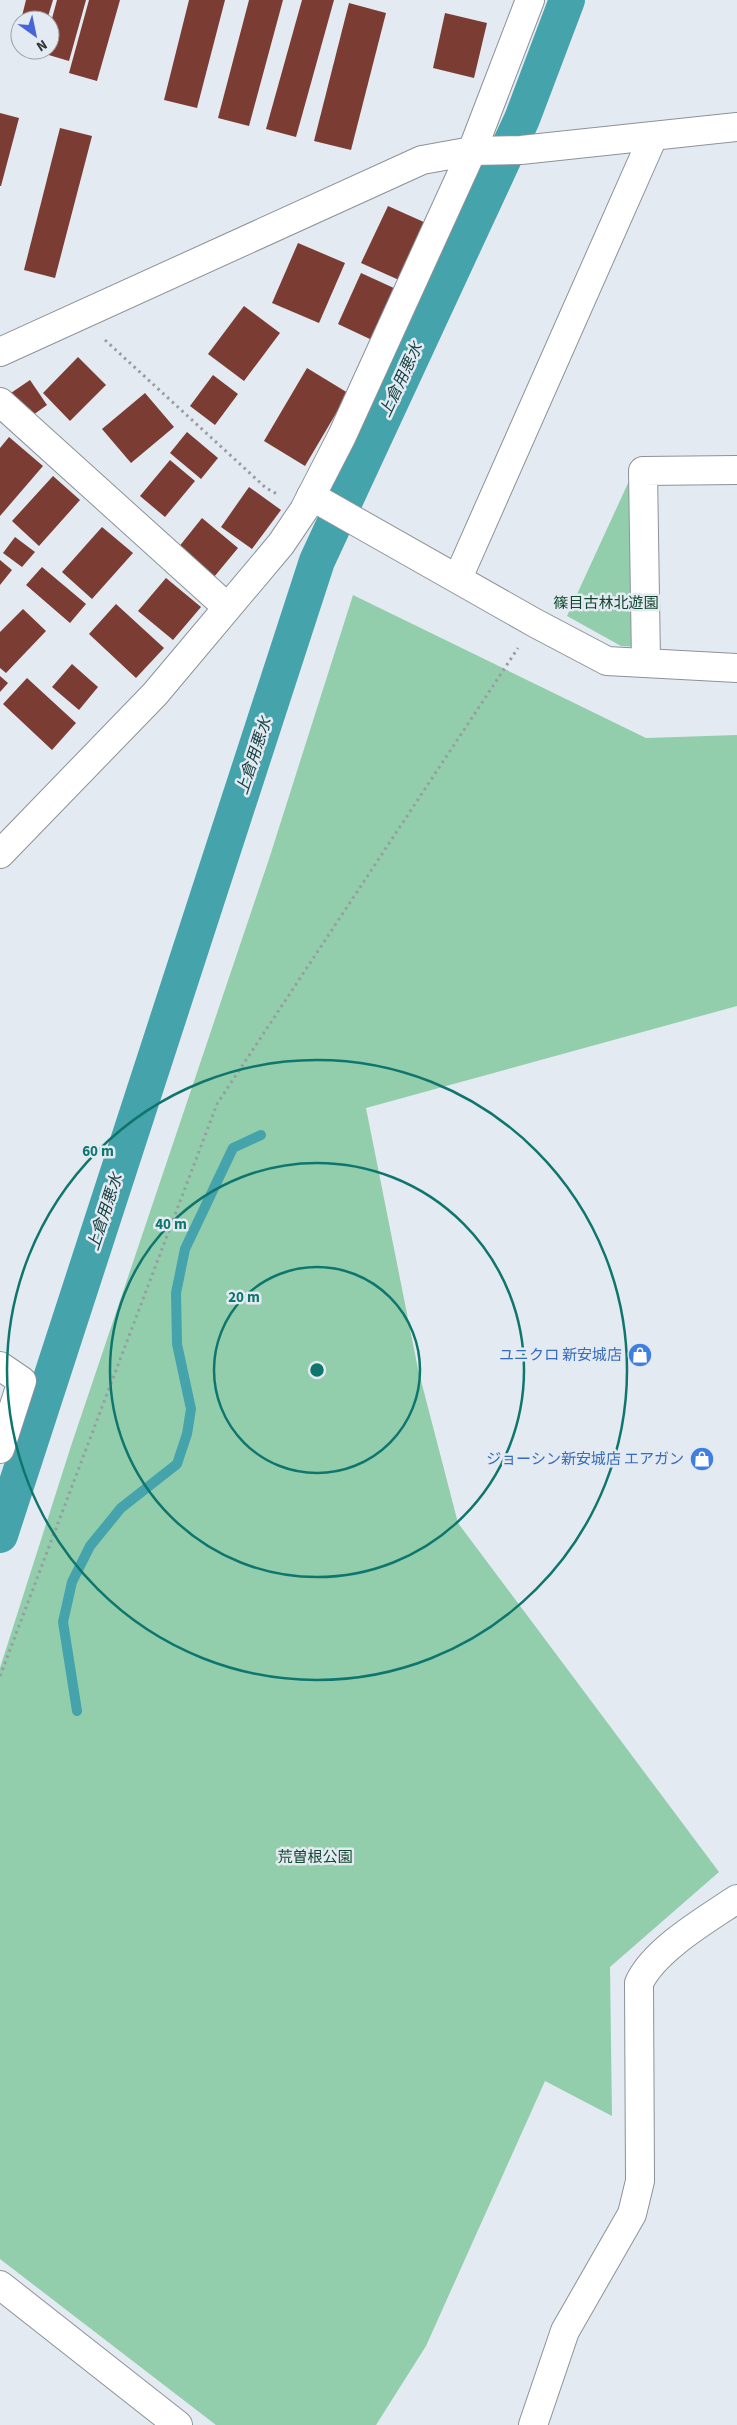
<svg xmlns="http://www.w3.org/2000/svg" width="737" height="2425" viewBox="0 0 737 2425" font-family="'Source Sans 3','Noto Sans JP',sans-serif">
<rect width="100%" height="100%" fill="#e4eaf1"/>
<g fill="#92ceac">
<polygon points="629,481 638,647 621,646 567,616"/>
<polygon points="353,595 646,738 737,735 737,1006 366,1108 418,1369 458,1523 719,1872 610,1967 612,2116 545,2081 426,2346 376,2425 216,2425 0,2259 0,1668 71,1446 270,856"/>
</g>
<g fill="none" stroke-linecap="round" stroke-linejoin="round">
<polyline stroke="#44a3ab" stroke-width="10" points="77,1711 63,1622 72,1582 90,1546 121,1508 177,1464 187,1434 191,1409 177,1344 176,1293 185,1249 233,1148 261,1135"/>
<polyline stroke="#44a3ab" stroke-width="36" points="0,1535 317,561 522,119 567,0"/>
</g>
<g fill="#7b3c33">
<polygon points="26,0 53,0 47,20 21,20"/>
<polygon points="57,0 86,0 69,61 42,53 43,50 50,50 50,26"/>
<polygon points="89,0 120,0 97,81 69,73"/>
<polygon points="189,0 225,0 197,108 164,100"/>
<polygon points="249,0 283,0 249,126 218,118"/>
<polygon points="302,0 334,0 296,137 266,129"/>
<polygon points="349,3 386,13 351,150 314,141"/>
<polygon points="445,13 487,23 474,78 433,68"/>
<polygon points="19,26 20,26 20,47 14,45"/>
<polygon points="0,113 19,118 1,186 0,186"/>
<polygon points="60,128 92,136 55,278 24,270"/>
<polygon points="388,206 426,223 399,280 361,263"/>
<polygon points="298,243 345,263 319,323 272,303"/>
<polygon points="361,273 396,289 372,340 338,324"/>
<polygon points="244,306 280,333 244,381 208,354"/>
<polygon points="78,357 106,385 70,421 43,393"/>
<polygon points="307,368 348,393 305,466 264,441"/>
<polygon points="213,375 238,394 215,425 190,406"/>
<polygon points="30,380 47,405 26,420 8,395"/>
<polygon points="145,393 174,427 131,463 102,429"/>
<polygon points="187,432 218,458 201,479 170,453"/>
<polygon points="9,437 43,466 0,516 0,448"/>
<polygon points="170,460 195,481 165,517 140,496"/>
<polygon points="53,476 80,500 39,546 12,521"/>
<polygon points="249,487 281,510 252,549 221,527"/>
<polygon points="202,518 238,548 214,577 178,548"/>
<polygon points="102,527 133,553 92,599 62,572"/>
<polygon points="15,537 35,552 22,567 3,553"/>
<polygon points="0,560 12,570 0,585"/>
<polygon points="42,567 86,604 70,623 26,585"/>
<polygon points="166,578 201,607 173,640 138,611"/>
<polygon points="116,604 164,648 136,678 89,634"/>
<polygon points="23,609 46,631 6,673 0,668 0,632"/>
<polygon points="72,664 98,687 79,710 52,687"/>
<polygon points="0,676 8,683 0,692"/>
<polygon points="27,678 76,723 52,750 3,704"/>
</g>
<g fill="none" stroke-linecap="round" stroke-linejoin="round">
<g stroke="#8d9299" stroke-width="30">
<g id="minor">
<polyline points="0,352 422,160 472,151 521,150 737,127"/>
<polyline points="0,402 227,607"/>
<polyline points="311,496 535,623 607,661 737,668"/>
<polyline points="458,578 653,137"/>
<polyline points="646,662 643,471 737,470"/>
<polyline points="0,854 155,694 281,544 304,510 342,436 472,151 530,0"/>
<polyline points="0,1366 22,1381 0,1449"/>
<polyline points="0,2285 178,2425"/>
<path d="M533,2425L565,2331L632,2214L640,2181L639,1983C654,1950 707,1919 737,1899"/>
</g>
</g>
<g stroke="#989da2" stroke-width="3" stroke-dasharray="2.5 4" stroke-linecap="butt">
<polyline points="105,340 266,488 277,494"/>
<polyline points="0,1676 217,1104 518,648"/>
</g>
<use href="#minor" stroke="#fff" stroke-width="28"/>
</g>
<g fill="none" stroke="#0f766e" stroke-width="2.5">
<circle cx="317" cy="1370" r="103"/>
<circle cx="317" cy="1370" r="207"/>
<circle cx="317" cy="1370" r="310"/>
</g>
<defs>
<g id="shop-disc" transform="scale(1.25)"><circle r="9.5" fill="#3f7fe0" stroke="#e4eaf1"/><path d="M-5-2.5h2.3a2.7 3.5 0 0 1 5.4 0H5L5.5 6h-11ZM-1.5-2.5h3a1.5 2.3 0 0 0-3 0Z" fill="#fff"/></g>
</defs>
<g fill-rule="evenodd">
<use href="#shop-disc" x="640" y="1355"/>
<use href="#shop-disc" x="702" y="1459"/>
</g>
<g text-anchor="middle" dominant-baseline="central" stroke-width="5" stroke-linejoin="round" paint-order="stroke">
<g font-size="15" fill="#10472e" stroke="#e4eaf1">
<text x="606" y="603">篠目古林北遊園</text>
<text x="315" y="1857">荒曽根公園</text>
</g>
<g font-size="15" fill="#366cbe" stroke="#e4eaf1" text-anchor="end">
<text x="622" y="1355">ユニクロ 新安城店</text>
<text x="684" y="1459">ジョーシン新安城店 エアガン</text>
</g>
<g font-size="16" font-style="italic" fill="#143f43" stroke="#e4eaf1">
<text transform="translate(401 380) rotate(-65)">上倉用悪水</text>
<text transform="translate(254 756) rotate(-72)">上倉用悪水</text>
<text transform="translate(105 1212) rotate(-72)">上倉用悪水</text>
</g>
</g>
<circle cx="317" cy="1370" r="8" fill="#0f766e" stroke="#e4eaf1" stroke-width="2.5"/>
<g font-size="15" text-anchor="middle" font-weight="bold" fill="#0f766e" stroke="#e4eaf1" stroke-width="5" stroke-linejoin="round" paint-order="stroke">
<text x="98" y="1156">60 m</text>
<text x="171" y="1229">40 m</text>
<text x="244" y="1302">20 m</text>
</g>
<g transform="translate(35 35) rotate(147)"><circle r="24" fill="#e4eaf1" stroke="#9da1a7"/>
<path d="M0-4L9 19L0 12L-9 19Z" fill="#4765d9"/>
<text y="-8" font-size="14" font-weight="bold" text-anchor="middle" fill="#323437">N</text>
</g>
</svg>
